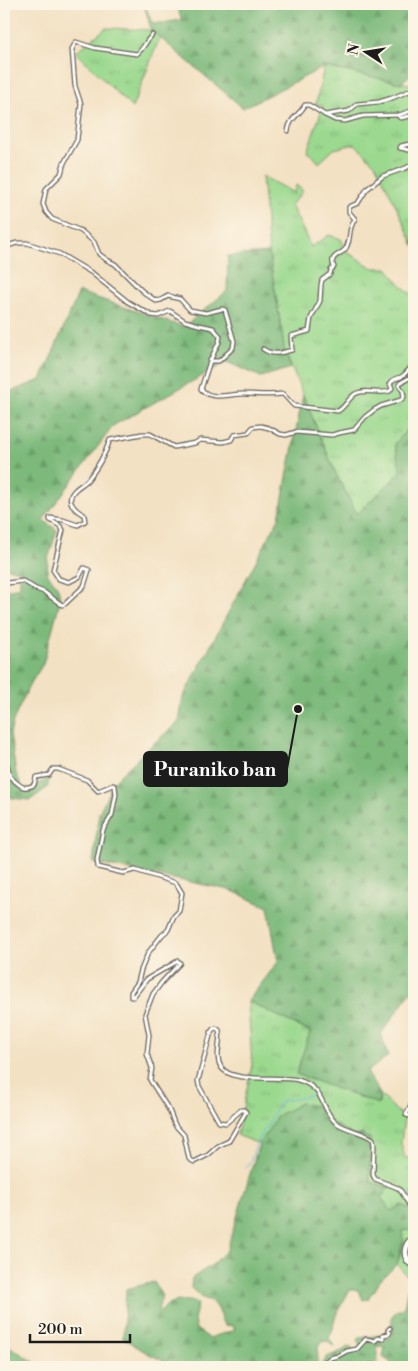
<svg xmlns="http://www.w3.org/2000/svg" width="418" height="1371" viewBox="0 0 418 1371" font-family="'Libre Bodoni',serif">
<defs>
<pattern id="grass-tufts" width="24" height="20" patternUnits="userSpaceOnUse" patternTransform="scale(1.25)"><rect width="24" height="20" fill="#9bd98f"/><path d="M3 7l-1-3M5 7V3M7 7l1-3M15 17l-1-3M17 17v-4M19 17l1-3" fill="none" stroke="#85ba7b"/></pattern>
<pattern id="forest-firs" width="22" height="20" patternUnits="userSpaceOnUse" patternTransform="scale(1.25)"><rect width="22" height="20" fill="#7cb97a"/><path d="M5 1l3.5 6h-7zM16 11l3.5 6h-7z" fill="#6b9e69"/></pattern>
</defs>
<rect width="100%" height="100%" fill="#fcf5e5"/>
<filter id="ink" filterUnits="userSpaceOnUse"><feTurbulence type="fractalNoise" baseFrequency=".02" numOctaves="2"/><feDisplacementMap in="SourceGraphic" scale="10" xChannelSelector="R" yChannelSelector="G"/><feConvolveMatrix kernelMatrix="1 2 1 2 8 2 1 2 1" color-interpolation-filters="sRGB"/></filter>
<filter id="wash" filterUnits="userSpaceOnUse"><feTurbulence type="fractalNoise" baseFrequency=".0096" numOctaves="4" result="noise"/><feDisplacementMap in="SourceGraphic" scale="20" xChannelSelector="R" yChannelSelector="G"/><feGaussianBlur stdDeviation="1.12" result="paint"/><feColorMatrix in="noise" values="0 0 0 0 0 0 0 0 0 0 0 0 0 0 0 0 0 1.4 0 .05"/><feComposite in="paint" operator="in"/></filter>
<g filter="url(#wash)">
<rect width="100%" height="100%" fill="#f3e1c3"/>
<g fill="url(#grass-tufts)" stroke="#5c7a56">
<polygon points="106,28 151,30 160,37 132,108 76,52"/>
<polygon points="324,67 414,85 414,246 399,212 376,165 355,144 334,149 319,163 313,156 307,152 323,106 316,104"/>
<polygon points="262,176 294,193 296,185 303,191 291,205 311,247 329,235 341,239 347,252 373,268 387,268 402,286 414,296 414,323 411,325 414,332 414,418 413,422 395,444 401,472 357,514 336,474 285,352 269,253"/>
<polygon points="248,1001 310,1032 296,1074 379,1104 380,1094 404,1118 401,1143 405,1158 414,1157 414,1211 402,1205 391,1211 381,1197 389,1187 370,1183 363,1134 354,1136 319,1115 320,1107 278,1115 259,1144 237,1135 252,1065"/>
<polygon points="404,1230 414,1231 414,1240 408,1249 408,1258 414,1263 414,1284 397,1264 404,1243 402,1237"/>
</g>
<g fill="url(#forest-firs)" stroke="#4c6a4b">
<polygon points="144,4 153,24 182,20 176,4 414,4 414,71 401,83 324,67 243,108 151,30"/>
<path d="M269,253L285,352L291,368L261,377L227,362L114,425L43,520L57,530L48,559L47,573C55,583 60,587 60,601L43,664L29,686L13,721L10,734L16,773L24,791L37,785L46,779L49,780L47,788L30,800L12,798L4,789V588L11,589L20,587V571L4,567V394L41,380L79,292L184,327L227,291L228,256Z"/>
<polygon points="303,395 336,474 357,514 401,472 395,444 413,422 414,418 414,987 381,1034 388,1056 367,1072 380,1094 378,1104 296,1074 310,1032 248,1001 278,962 268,907 230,890 93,863 99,813 114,781 153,744 179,722 183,697 279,518"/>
<path d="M301,1103L320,1107V1115L354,1136L363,1135L370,1138V1182L389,1187L381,1197L391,1211L402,1205L414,1211V1231L404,1230L402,1237L404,1239L397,1264L379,1282L374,1292L371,1293L368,1299L363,1300L359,1291L355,1290H351L348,1293L339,1309L334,1322L333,1329L330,1336L329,1339L335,1347L326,1341C315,1343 318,1353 318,1361L314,1367H177L147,1353L123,1338L126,1289L154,1282L162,1296L158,1310L161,1312C162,1310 165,1307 167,1305C174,1300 191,1299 198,1304L194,1319L196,1329L209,1338L234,1330V1326L224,1325L221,1319L219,1310L211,1301L200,1297L191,1288L192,1278L212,1265L227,1250L259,1144L278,1115Z"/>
<path d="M410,1285L414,1286V1367H393L390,1362L383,1357L385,1347L380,1346L377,1348C376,1355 379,1360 377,1367H321L327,1357L342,1351L348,1347H351L354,1351L360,1350V1346L357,1340L359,1338L381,1335L386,1339L390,1338L393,1329L391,1318C394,1314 396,1309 402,1310C408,1302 404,1292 410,1285Z"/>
<polygon points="4,1343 42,1367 4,1367"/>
</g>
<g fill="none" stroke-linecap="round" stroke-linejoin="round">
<polyline stroke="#60b3dc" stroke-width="1" points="246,1168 251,1160 258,1139 268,1125 275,1110 283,1100 296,1099 316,1094"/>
</g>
</g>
<g filter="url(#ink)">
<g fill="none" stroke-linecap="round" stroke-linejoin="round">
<g stroke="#676156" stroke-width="5.5">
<g id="street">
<path d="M152,35C146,41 143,49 137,54L95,48L76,42L72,49L75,86L81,104L77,140L64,163L61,174L46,189L43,204L46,212L52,219L81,231L94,242L99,254L107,260L115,264L142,291L156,301L161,300L168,296L180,299L190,310L206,313L222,309L225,310L234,341L233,348L219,361H210"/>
<polyline points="325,115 349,111 357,104 379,102 392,98 414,89"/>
<polyline points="399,115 399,117 401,118 414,115"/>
<path d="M288,131C290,117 299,116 305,105H309L325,115L335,120L345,121L363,116L399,115L414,110"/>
<polyline points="414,143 401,146 400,148 414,151"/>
<path d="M4,247L17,243H27L60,254L92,273L128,302L151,315L158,316L170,311L185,321L199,325L213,328L220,336L219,342L210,361L201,389C211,401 229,394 243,394C256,394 269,396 283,394L294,406L338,411C345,407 348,399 355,394C365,388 379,395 390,391L392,388L390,384C394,378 395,379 401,377C406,374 410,368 414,364"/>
<path d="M263,349C273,356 281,353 292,350L291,336L309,331L311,318L320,301L321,285L322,280L330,274L331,270L334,267C328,253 344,256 347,246C352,235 347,231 355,219L349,212V207L358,203L367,189L383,176L406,168L414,163"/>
<path d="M4,583H7L23,581L36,589L44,592L62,605L65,604L84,586L89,570L84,568L79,577L69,582L59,579L53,570L63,530L60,526L50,520V518L63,520L78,525L85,521L84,515C75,510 65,501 74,491C78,486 85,484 89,478C98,467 105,454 110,440L142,434H150L174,447L195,443L200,440L223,442L231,440L234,435L248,433L253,427L261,426L269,428L280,434L286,435L296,432L332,435L339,433L354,430L365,417L374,410L381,406L401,400L404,397L403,391L399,385L400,383L411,377L413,374L412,366"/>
<path d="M4,754L6,759L10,777C19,784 22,791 34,785L36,777L49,775L53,769H58L87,780L98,791L113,785L115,786L116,794L112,815L103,830L97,860L98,867L123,873L135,870L176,883L182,893L179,911L174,916L168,930L162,935L148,953L141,970L138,982L131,992V997H133L147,979L178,961L180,963L162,982L153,994L145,1014L149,1035L147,1054L152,1068L150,1080L169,1110L175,1125L184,1135L189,1159L194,1162L208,1155L218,1146L229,1141L246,1112L244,1110H241L226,1123L219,1122L199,1086L198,1081L211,1032L213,1029L216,1028L219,1030C222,1041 214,1056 221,1067C231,1084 281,1075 298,1080C325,1088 320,1107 335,1122C343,1129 363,1132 373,1139L374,1145L373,1175L375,1179L398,1188C405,1194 406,1205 414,1209"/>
<polyline points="414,1099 406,1115 410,1116 414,1113"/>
<polyline points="414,1176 414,1177"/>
<polyline points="319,1366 320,1366 330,1358 338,1356 347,1351 357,1349 366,1339 375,1341 378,1338 383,1339 383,1335 389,1334 390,1332 388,1330 390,1328"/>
<polyline points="333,1367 338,1367"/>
<polyline points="365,1367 366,1366 372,1365 374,1367"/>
</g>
</g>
<g stroke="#676156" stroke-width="8">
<path id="highway" d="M414,1237C403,1245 402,1259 414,1266"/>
</g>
<use href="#street" stroke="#fff" stroke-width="3"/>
<use href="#highway" stroke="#fff" stroke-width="5.5"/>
</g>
</g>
<path fill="none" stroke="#1c1c1c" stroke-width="2" d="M298 709L287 769"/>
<circle fill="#1c1c1c" stroke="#fcf5e5" stroke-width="2" cx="298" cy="709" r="5"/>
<rect fill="#1c1c1c" stroke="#1c1c1c" stroke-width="2" x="144" y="752" width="143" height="34" rx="5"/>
<g font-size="19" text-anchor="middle" font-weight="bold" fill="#fff">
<text x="215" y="776">Puraniko ban</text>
</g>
<rect width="418" height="1371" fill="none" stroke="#fcf5e5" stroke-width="20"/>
<g transform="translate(366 52) rotate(282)" stroke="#fcf5e5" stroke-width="4" paint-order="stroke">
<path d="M0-4L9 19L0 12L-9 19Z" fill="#1c1c1c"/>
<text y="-8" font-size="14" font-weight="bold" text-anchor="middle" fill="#1c1c1c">N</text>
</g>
<path d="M30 1334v8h100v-8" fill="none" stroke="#1c1c1c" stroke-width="2.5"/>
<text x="38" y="1334" font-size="15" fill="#1c1c1c" stroke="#fcf5e5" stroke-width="4" paint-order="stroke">200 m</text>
</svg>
